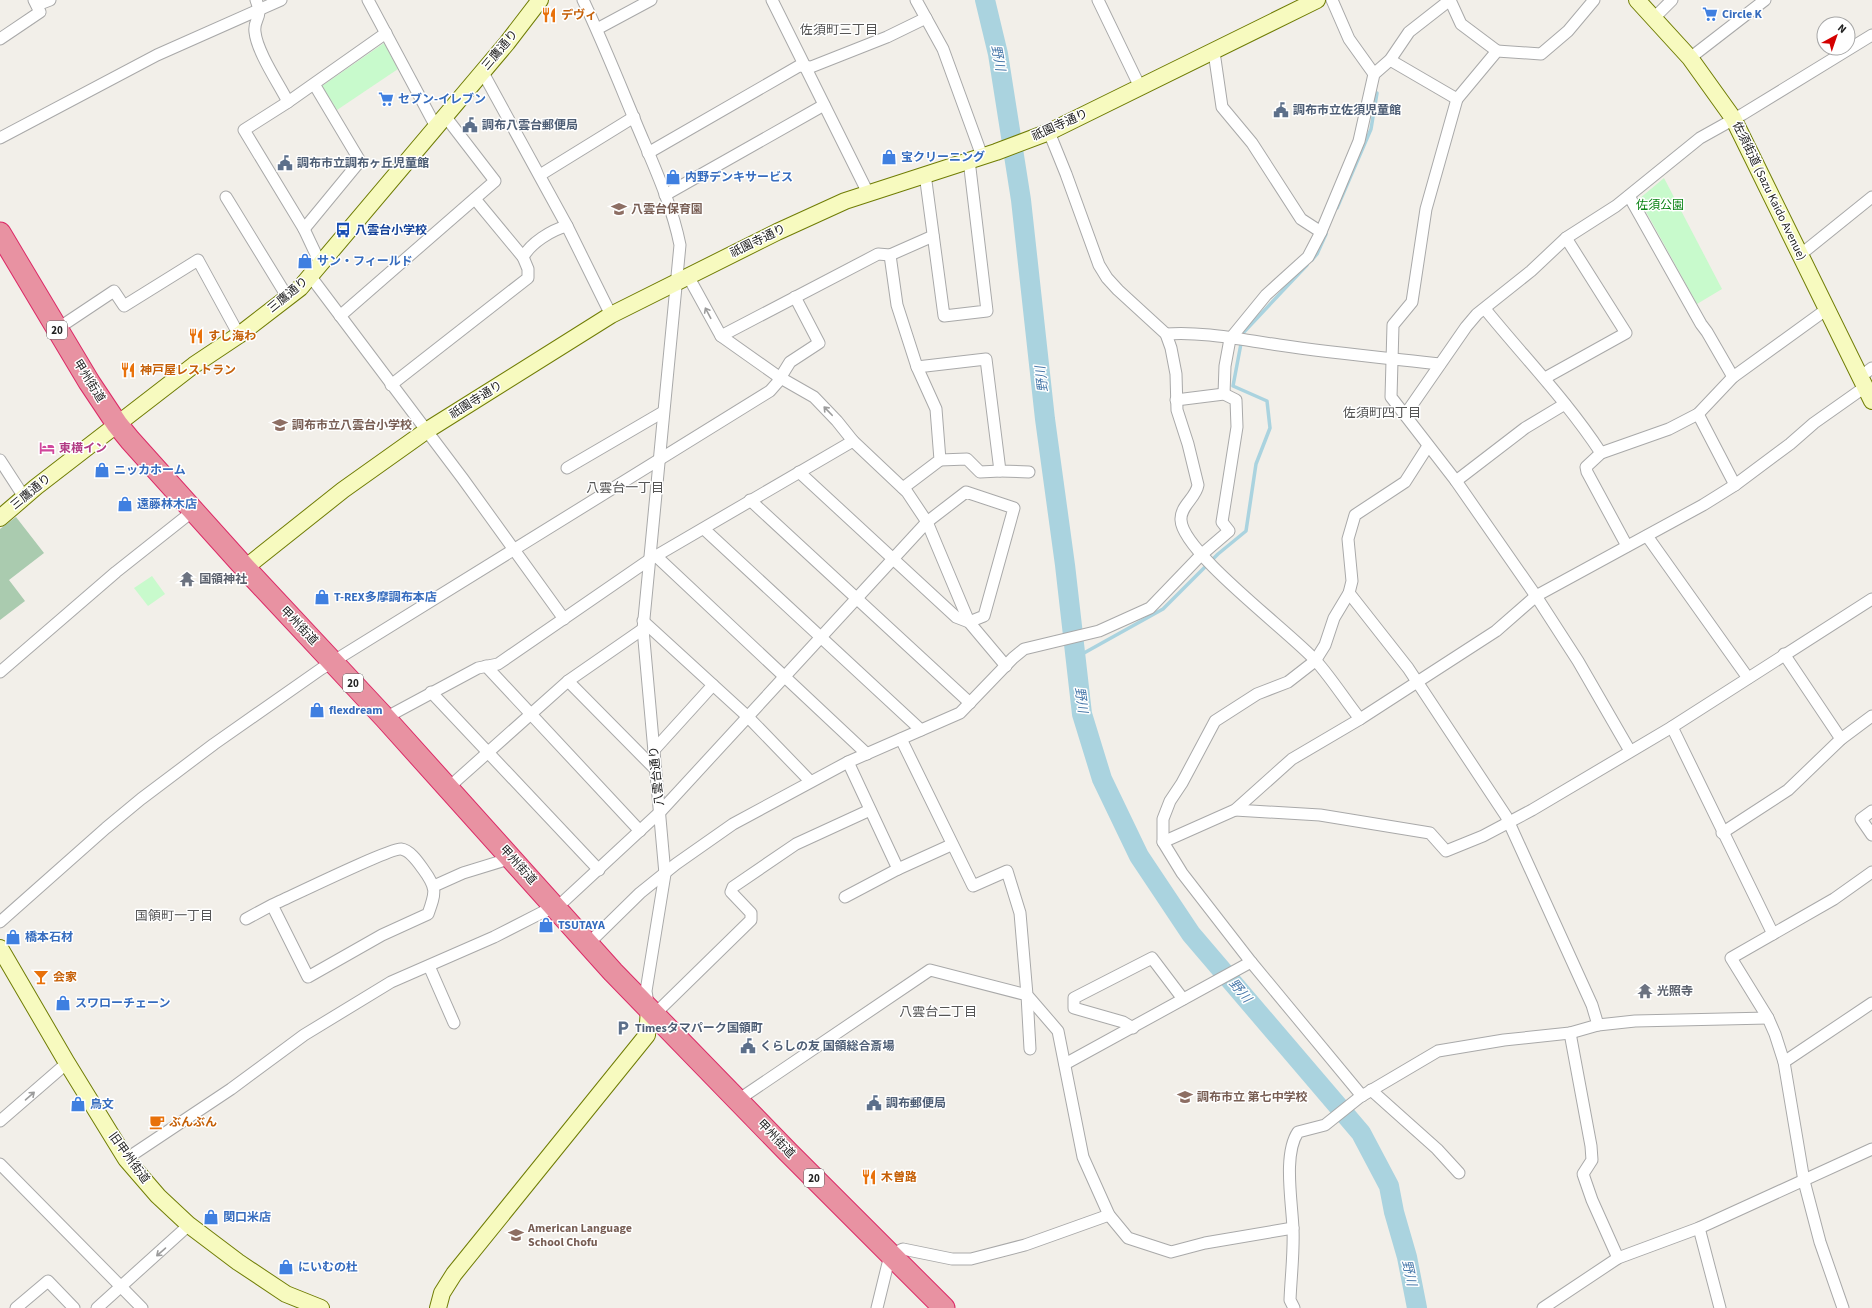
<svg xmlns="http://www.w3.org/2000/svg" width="1872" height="1308" viewBox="0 0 1872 1308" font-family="'Source Sans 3','Noto Sans JP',sans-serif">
<rect width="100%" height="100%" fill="#f2efe9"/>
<polygon fill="#aacbaf" points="16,517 44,553 9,580 25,601 0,620 0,529"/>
<g fill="#c8facc">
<polygon points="384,43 398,69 337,110 322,86"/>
<polygon points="1664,178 1722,289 1697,304 1639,199"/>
<polygon points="152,576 165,594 148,606 134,588"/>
</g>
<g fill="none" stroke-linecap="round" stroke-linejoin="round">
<g stroke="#aad3df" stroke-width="3.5">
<polyline points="1337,208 1371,129 1377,93"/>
<polyline points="1312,260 1317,254 1326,234"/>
<polyline points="1075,658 1163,609 1218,554 1246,531 1256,464 1270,428 1267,401 1233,386 1243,333 1307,265"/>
</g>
<polyline stroke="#aad3df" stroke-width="20" points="985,0 998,54 1021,200 1045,419 1065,565 1082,714 1102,779 1139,856 1191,934 1361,1133 1389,1186 1394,1212 1407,1257 1417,1308"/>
<g stroke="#a9a9a9" stroke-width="13">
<g id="street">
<path d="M256,0C264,19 253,18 255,32C257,52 279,84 288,102"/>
<polyline points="368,0 436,127"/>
<path d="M583,0C603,42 620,85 638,128C654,166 672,205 680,245L643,629L665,874L646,991L649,1010L661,1008L751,920V913L731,892L733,887L796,844L870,810"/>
<polyline points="772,0 868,193"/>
<polyline points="916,0 943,49 982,156"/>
<polyline points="1098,0 1140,87"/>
<polyline points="1332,0 1349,39 1374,74"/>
<polyline points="1450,0 1461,24 1497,51"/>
<polyline points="37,5 50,0"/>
<polyline points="1654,18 1672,0"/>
<polyline points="597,29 651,0"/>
<polyline points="0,39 40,12 34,0"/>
<polyline points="1214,52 1222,107 1252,143 1301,219 1321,232"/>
<polyline points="1690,58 1765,0"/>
<polyline points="1390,60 1457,99 1497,51 1541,54 1568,31 1594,0"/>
<polyline points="482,71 567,226"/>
<polyline points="314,84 360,161 304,229 244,130 288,102 386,33"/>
<polyline points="1457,99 1426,209 1412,302 1393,325 1391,397 1456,481 1536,596 1578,661 1630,751"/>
<path d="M1049,132L1066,174L1099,265L1107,278L1118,290L1166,334L1171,348L1176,374L1177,410L1188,444L1198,485C1196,498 1180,506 1181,520C1182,552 1291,633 1316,661C1332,679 1345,700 1360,719"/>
<polyline points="0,138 157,55 281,0"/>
<polyline points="648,153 799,66 811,67 887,37 926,18"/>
<polyline points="925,174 944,316 987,311 969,160"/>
<polyline points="540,175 634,117"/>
<polyline points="665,195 824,105"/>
<polyline points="1629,196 1701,324 1707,332 1733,377"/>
<polyline points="226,197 288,298"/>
<polyline points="304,229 321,265"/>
<polyline points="890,255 897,305 917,367 936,409 940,460 903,488"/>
<polyline points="1800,255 1872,197"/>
<path d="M523,257C531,243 551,230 567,226L611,315"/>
<polyline points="688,276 721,336 779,377 814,397 837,421 853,441"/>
<polyline points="311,277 463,479 564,619"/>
<path d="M1485,309C1524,357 1567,401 1601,453"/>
<polyline points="340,316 495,181 445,116"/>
<polyline points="57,329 114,291 124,306 198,260 239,335"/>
<path d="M1166,334C1202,331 1243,340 1279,345C1332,353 1386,358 1440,364"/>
<polyline points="721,336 878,254 890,255 933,236"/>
<polyline points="917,367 986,359 1000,471 1029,472"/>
<polyline points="1860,377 1872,368"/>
<polyline points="1545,378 1626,333 1566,238"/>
<polyline points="391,385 528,278 528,269 523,257 475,199"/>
<polyline points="1224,394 1225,366 1230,339 1266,295 1308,257 1321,232 1359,141 1374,74 1390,60 1409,32 1450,0"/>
<polyline points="1698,414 1735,485"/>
<polyline points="1405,415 1466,327 1477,314 1531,271 1566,238 1616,206 1700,138 1743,114 1872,35"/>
<polyline points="0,460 24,497"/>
<polyline points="940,460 967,459 980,472 1000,471"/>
<polyline points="567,468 663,412"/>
<polyline points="1456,481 1525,428 1565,404"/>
<polyline points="750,500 970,703"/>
<polyline points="704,529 921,730"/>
<polyline points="1647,536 1748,678"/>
<polyline points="1627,546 1587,472 1586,467 1601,453 1669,429 1698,414 1733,377 1827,309"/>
<polyline points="656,556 867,754"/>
<polyline points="1349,593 1408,668 1506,816 1592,1005 1598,1025"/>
<polyline points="643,621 748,717 810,781"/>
<polyline points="1784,654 1841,739"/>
<polyline points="486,666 640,831"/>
<polyline points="0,672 116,572 193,511"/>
<polyline points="568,681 655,769"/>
<polyline points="431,692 599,870"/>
<polyline points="385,718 478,668 498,664 649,560 853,441 907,492 927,522 969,622 1006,666"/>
<polyline points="1672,727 1773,934"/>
<polyline points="901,739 973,886 1007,871 1020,913 1027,995 1058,1031 1083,1157 1109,1215 1128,1238 1171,1252 1205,1243 1293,1228"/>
<polyline points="654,750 713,685"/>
<polyline points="848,762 898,869"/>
<polyline points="448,788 568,681 643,629"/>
<polyline points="1235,810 1320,815 1430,833 1446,851 1483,836 1532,810 1672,727 1872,599"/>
<polyline points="1872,811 1861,819 1872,835"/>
<polyline points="1722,833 1788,790 1841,739 1872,716"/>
<polyline points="1163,842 1235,810 1292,759 1360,719 1496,631 1536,596 1703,505 1735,485 1790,444 1814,423 1865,387"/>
<polyline points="434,886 463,873 512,858"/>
<polyline points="845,897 898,869 951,845"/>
<path d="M246,919L272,905L308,977L382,935L428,914C436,892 437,888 423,869C418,862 410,850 401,849C390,848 290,897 272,905"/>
<polyline points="0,922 106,828 141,799 214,744 321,669 770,391 777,383 790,362 819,343 795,297"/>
<polyline points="588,944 640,893 676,864 733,824 848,762 960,713 1013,658 1024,649 1099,631 1150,608 1201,555 1229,531 1222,522 1237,427 1236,400 1224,394 1176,400"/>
<polyline points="429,966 454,1023"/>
<polyline points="1133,1028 1123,1022 1074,1008 1074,998 1152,958 1183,999"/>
<polyline points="1570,1033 1591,1146 1592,1160 1583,1174 1592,1200 1618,1258"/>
<polyline points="1784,1062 1872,1003"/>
<polyline points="1065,1064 1251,962"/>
<polyline points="1371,1090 1437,1149 1459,1173"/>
<polyline points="1362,1096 1251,962 1182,873 1163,842 1163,819 1170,801 1182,783 1215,721 1257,694 1288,682 1315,661 1325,645 1334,618 1349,593 1352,581 1348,539 1355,515 1405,482 1428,446"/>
<polyline points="738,1100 930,970 1027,995 1030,1049"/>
<polyline points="0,1121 67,1063"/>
<polyline points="126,1159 231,1089 304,1035 391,982 494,937 543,912 555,908 565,900 660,812 927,522 966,492 1014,508 984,616 969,622 956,617 799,472"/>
<polyline points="0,1164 142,1308"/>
<polyline points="1699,1228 1720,1308"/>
<polyline points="16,1308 48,1281 74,1308"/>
<polyline points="97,1308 189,1225"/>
<polyline points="877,1308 890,1255 903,1249 952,1259 971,1259 1025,1245 1109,1215"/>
<path d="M1294,1308L1290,1300C1291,1276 1294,1252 1293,1229C1292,1202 1283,1154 1298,1132L1325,1125L1360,1097L1438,1051L1504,1040L1570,1033L1598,1025L1635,1021L1768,1018"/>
<polyline points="1543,1308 1618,1258 1699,1228 1872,1149"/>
<polyline points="1843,1308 1820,1242 1804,1181 1784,1062 1775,1034 1768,1018 1731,958 1834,899 1872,872"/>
</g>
</g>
<g stroke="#707d05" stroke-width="18">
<g id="secondary">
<polyline points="1637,0 1690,58 1733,118 1872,401"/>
<polyline points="0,518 36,487 194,365 239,335 300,288 507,43 540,0"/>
<polyline points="245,568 343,490 426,431 611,315 777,232 845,201 996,152 1049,132 1317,0"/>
<polyline points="0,948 67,1063 126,1159 158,1196 189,1225 238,1262 286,1294 321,1308"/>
<polyline points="438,1308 442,1293 454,1274 647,1035 649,1010"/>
</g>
</g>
<g stroke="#dc2a67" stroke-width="23">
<polyline id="highway" points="0,233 89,382 117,424 130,440 245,568 385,718 613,972 788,1152 944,1308"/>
</g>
<use href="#street" stroke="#fff" stroke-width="11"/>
<use href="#secondary" stroke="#f7fabf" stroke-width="16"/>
<use href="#highway" stroke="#e892a2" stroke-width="21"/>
</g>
<defs><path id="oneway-shaft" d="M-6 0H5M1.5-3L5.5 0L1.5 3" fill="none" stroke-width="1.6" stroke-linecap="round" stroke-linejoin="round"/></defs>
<g stroke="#9c9c9c">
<use href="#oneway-shaft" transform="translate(708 313) rotate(-118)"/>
<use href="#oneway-shaft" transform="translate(828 411) rotate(-134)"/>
<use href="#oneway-shaft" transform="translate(30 1096) rotate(-41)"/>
<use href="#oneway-shaft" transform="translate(161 1252) rotate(139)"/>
</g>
<defs>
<g id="supermarket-bare" transform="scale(1.2)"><path d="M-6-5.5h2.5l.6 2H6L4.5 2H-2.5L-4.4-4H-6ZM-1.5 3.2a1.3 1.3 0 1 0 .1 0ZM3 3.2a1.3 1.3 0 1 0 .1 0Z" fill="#3f7fe0" stroke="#fff" stroke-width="2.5" paint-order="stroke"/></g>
<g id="restaurant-bare" transform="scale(1.2)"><path d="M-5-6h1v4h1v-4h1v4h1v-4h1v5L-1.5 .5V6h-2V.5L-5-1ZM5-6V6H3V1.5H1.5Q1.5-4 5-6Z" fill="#e8710a" stroke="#fff" stroke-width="2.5" paint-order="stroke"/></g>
<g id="civic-bare" transform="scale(1.2)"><path d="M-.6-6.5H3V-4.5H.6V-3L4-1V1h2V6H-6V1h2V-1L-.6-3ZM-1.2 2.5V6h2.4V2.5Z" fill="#5c6f8a" stroke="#fff" stroke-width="2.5" paint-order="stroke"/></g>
<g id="shop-bare" transform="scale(1.2)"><path d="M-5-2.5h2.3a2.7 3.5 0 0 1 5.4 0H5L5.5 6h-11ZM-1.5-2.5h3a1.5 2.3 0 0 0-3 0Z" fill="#3f7fe0" stroke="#fff" stroke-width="2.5" paint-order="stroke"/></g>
<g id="school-bare" transform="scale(1.2)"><path d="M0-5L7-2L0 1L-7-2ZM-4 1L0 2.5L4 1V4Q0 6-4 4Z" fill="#8d6e63" stroke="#fff" stroke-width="2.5" paint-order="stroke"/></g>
<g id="bus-bare" transform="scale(1.2)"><path d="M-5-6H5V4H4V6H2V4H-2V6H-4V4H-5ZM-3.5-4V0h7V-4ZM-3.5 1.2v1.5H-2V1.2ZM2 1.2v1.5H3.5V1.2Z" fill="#1a4fb4" stroke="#fff" stroke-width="2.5" paint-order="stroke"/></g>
<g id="hotel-bare" transform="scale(1.2)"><path d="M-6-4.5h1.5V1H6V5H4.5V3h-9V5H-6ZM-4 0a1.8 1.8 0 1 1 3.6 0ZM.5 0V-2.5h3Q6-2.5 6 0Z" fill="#d1479c" stroke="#fff" stroke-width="2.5" paint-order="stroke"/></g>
<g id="temple-bare" transform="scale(1.2)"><path d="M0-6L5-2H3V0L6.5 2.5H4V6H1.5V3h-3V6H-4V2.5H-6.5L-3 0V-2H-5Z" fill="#6b7280" stroke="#fff" stroke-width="2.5" paint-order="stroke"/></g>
<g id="bar-bare" transform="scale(1.2)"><path d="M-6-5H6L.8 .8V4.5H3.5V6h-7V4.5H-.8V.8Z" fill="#e8710a" stroke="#fff" stroke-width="2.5" paint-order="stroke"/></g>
<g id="parking-bare" transform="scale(1.2)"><path d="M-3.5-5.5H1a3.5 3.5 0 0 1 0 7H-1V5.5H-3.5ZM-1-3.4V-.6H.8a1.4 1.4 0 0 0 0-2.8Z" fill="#5c6f8a" stroke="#fff" stroke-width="2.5" paint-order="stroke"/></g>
<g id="cafe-bare" transform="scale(1.2)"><path d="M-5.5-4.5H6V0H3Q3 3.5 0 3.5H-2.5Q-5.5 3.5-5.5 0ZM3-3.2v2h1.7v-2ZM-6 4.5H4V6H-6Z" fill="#e8710a" stroke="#fff" stroke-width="2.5" paint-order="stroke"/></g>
</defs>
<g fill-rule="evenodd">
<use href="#supermarket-bare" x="1710" y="14"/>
<use href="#restaurant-bare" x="549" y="15"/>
<use href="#supermarket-bare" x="386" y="99"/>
<use href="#civic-bare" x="1281" y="110"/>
<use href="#civic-bare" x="470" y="125"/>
<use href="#shop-bare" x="889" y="157"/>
<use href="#civic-bare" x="285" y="163"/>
<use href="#shop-bare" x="673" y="177"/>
<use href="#school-bare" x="619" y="209"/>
<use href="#bus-bare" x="343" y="230"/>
<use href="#shop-bare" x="305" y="261"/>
<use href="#restaurant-bare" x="196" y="336"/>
<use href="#restaurant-bare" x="128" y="370"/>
<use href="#school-bare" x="280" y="425"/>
<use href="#hotel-bare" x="47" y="448"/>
<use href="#shop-bare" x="102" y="470"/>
<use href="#shop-bare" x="125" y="504"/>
<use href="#temple-bare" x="187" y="579"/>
<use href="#shop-bare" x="322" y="597"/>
<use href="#shop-bare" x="317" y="710"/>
<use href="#shop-bare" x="546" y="925"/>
<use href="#shop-bare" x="13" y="937"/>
<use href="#bar-bare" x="41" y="977"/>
<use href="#temple-bare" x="1645" y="991"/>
<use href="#shop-bare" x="63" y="1003"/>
<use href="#parking-bare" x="623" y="1028"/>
<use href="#civic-bare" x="748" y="1046"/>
<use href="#school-bare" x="1185" y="1097"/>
<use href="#civic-bare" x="874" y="1103"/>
<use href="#shop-bare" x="78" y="1104"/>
<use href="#cafe-bare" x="157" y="1122"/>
<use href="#restaurant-bare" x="869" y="1177"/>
<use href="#shop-bare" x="211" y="1217"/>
<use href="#school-bare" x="516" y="1235"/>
<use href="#shop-bare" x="286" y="1267"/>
</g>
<g text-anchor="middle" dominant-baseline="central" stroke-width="3" stroke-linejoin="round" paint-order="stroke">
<g fill="#fff" stroke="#646464" stroke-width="1">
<rect x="47" y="321" width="20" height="18" rx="3"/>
<rect x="343" y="674" width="20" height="18" rx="3"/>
<rect x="804" y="1169" width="20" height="18" rx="3"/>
</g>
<g font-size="11" font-weight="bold" fill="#222">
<text x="57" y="330">20</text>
<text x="353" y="683">20</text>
<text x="814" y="1178">20</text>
</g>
<g font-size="12" font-weight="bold" fill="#366cbe" stroke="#fff" text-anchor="start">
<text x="1722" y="14">Circle K</text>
<text x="398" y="99">セブン-イレブン</text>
<text x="901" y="157">宝クリーニング</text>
<text x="685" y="177">内野デンキサービス</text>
<text x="317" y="261">サン・フィールド</text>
<text x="114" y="470">ニッカホーム</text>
<text x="137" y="504">遠藤林木店</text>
<text x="334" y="597">T-REX多摩調布本店</text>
<text x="329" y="710">flexdream</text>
<text x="558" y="925">TSUTAYA</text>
<text x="25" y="937">橋本石材</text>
<text x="75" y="1003">スワローチェーン</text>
<text x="90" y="1104">鳥文</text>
<text x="223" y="1217">関口米店</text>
<text x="298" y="1267">にいむの杜</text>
</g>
<g font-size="12" font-weight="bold" fill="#c56008" stroke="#fff" text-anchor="start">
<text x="561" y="15">デヴィ</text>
<text x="208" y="336">すし海わ</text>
<text x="140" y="370">神戸屋レストラン</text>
<text x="53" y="977">会家</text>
<text x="169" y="1122">ぶんぶん</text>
<text x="881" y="1177">木曽路</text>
</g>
<g font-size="12" fill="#222" stroke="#fff">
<text transform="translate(500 50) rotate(-50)">三鷹通り</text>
<text transform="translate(1060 125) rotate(-24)">祇園寺通り</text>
<text transform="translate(1769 191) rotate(64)">佐須街道 (Sazu Kaido Avenue)</text>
<text transform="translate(758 241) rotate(-26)">祇園寺通り</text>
<text transform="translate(288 295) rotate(-40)">三鷹通り</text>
<text transform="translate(89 381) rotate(58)">甲州街道</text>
<text transform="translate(476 400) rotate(-32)">祇園寺通り</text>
<text transform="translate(31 492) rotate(-40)">三鷹通り</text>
<text transform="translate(299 626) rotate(46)">甲州街道</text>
<text transform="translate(657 776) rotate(-96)">八雲台通り</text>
<text transform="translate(518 865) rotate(48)">甲州街道</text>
<text transform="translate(776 1139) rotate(46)">甲州街道</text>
<text transform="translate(129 1158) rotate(54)">旧甲州街道</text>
</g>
<g font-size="12" font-weight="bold" fill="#4e5e75" stroke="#fff" text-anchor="start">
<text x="1293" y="110">調布市立佐須児童館</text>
<text x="482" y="125">調布八雲台郵便局</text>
<text x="297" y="163">調布市立調布ヶ丘児童館</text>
<text x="635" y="1028">Timesタマパーク国領町</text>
<text x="760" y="1046">くらしの友 国領総合斎場</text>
<text x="886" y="1103">調布郵便局</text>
</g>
<g font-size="12" fill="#0c8416" stroke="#fff">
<text x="1660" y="205">佐須公園</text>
</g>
<g font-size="12" font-weight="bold" fill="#785e54" stroke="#fff" text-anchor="start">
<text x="631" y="209">八雲台保育園</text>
<text x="292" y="425">調布市立八雲台小学校</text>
<text x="1197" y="1097">調布市立 第七中学校</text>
<text x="528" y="1228">American Language<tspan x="528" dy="14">School Chofu</tspan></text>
</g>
<g font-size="12" font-weight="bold" fill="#164399" stroke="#fff" text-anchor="start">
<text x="355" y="230">八雲台小学校</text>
</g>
<g font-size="12" font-weight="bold" fill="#b23c85" stroke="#fff" text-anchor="start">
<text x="59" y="448">東横イン</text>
</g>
<g font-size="12" font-weight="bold" fill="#5b616d" stroke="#fff" text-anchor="start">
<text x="199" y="579">国領神社</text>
<text x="1657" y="991">光照寺</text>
</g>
<g font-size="13" fill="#555" stroke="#fff">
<text x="839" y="30">佐須町三丁目</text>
<text x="1382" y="413">佐須町四丁目</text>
<text x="625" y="488">八雲台一丁目</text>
<text x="174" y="916">国領町一丁目</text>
<text x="938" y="1012">八雲台二丁目</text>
</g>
<g font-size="13" font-style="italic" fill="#4a7aab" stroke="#fff">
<text transform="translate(998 58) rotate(79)">野川</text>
<text transform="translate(1042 379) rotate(-97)">野川</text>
<text transform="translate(1081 700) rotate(82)">野川</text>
<text transform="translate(1240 991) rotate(50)">野川</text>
<text transform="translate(1409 1273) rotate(77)">野川</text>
</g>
</g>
<g transform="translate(1836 36) rotate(40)"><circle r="19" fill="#ffffff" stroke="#a7a7a7"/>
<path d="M0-3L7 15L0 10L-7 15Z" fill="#d40000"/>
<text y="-6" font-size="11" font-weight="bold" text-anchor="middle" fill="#222222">N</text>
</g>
</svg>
